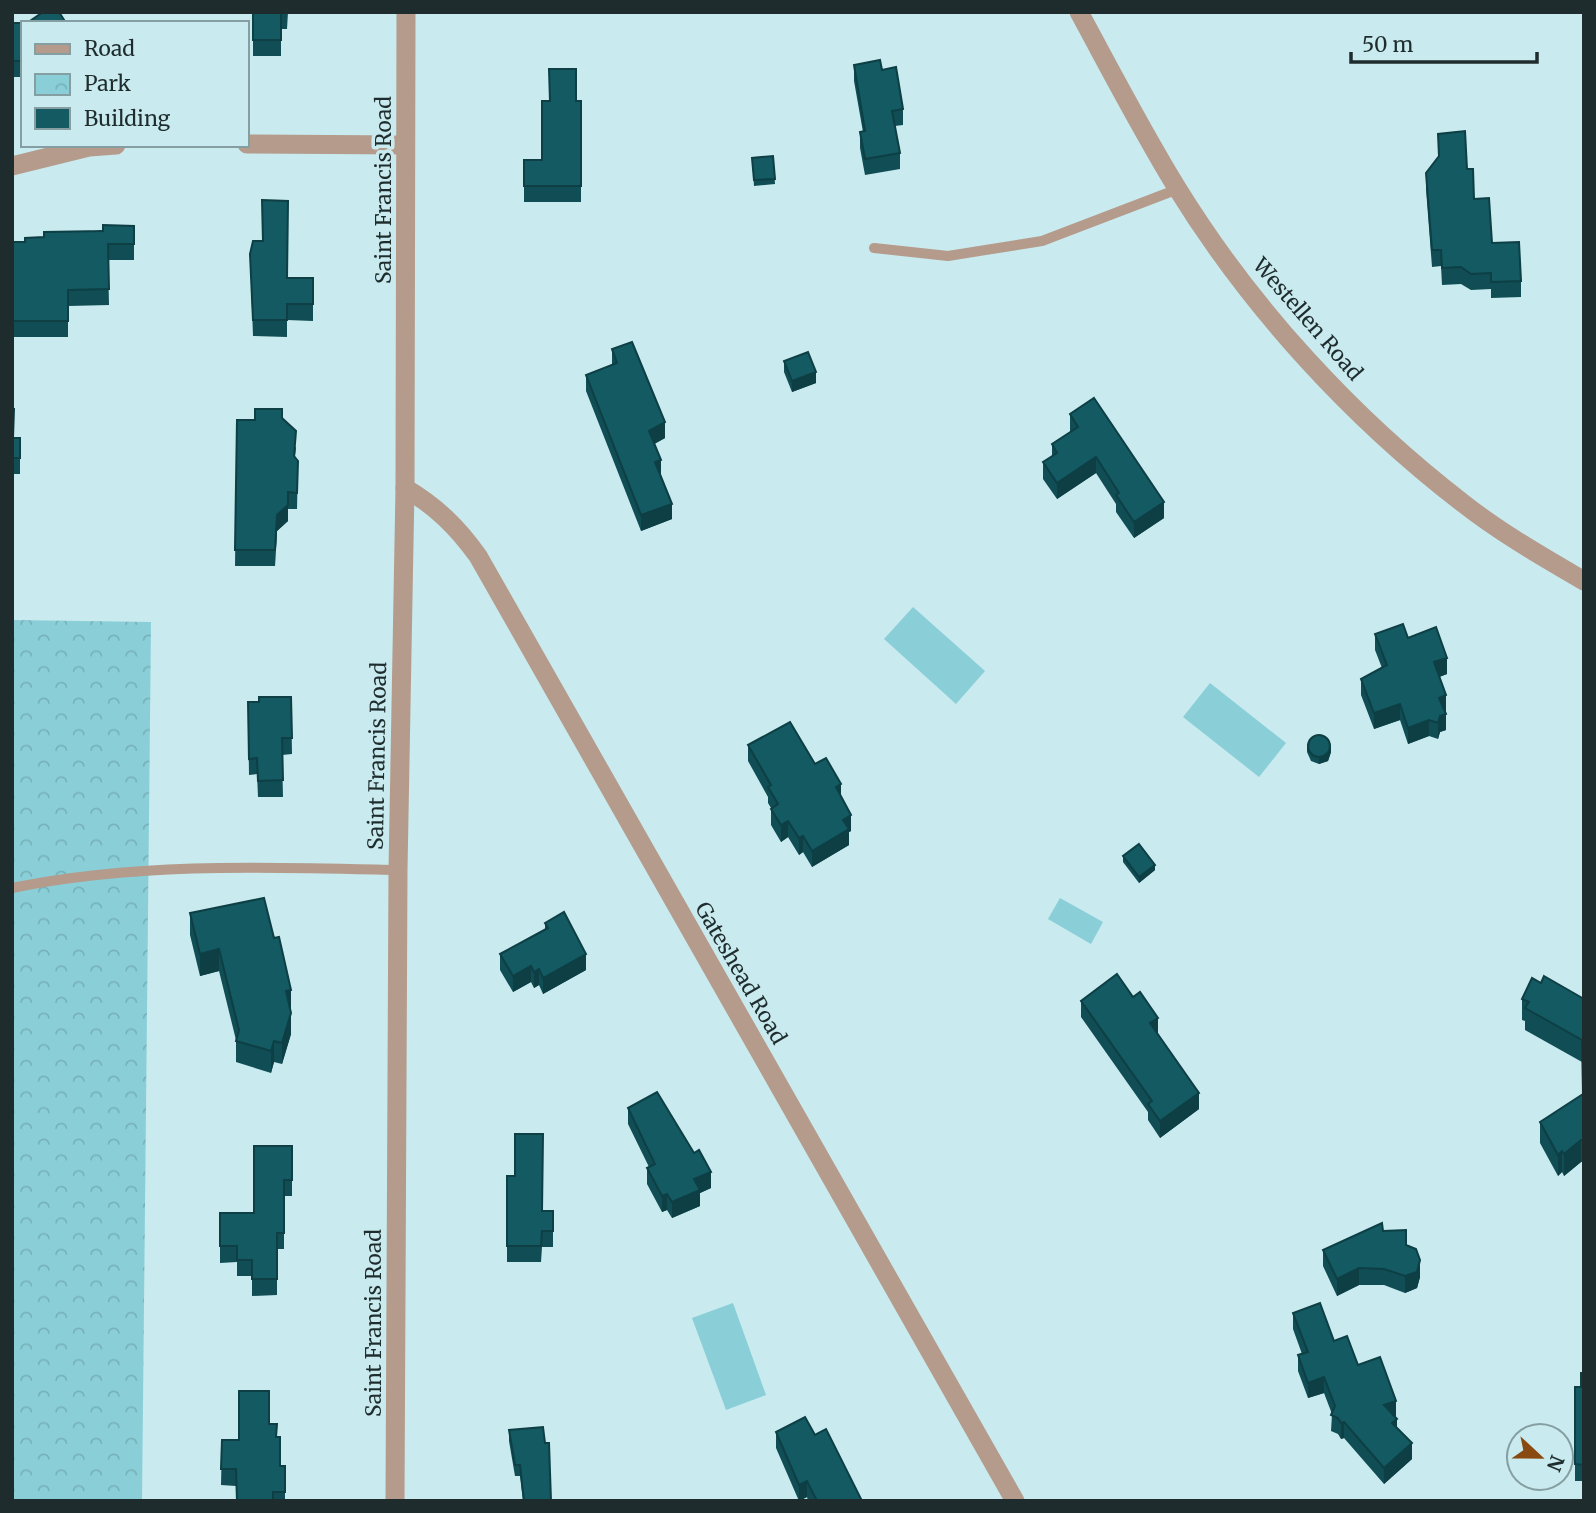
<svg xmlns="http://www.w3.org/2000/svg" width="1596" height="1513" viewBox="0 0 1596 1513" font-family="Merriweather,serif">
<defs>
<pattern id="park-crowns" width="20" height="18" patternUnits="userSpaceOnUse" patternTransform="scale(1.75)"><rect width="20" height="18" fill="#8acfd8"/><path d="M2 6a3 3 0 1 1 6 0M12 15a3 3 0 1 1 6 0" fill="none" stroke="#77b2ba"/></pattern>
</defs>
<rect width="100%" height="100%" fill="#c9eaee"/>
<polygon fill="url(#park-crowns)" points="12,620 151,622 142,1501 12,1501"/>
<g fill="#8acfd8">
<polygon points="913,607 985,671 956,704 884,639"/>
<polygon points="1210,683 1286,743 1259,777 1183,717"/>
<polygon points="1060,898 1103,922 1091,944 1048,919"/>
<polygon points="733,1303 766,1395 726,1410 692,1318"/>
</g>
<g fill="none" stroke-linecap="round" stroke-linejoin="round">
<g stroke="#b49b8b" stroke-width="10">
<polyline points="874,248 948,256 1042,241 1178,189"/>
<path d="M12,888C138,862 270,867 398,870"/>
</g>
<g stroke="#b49b8b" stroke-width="19">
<path d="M1079,12C1111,71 1142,131 1177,188C1251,308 1352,418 1464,504C1501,533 1543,557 1584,581"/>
<polyline points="247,144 405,145"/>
<polyline points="12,166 89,147 116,145"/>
<path d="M405,488C437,507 457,527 478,556L1015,1501"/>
<polyline points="395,1501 398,870 405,488 406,12"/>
</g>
</g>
<g fill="#104d54">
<polygon points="253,12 288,12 287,29 281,29 281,56 253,56"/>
<polygon points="12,23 66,23 23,23 23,77 12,77"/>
<polygon points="854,65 882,70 903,109 903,125 895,126 900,153 900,169 865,175 860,148 860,132 863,132 854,81"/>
<polygon points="576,101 581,101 581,202 524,202 524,160 542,160"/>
<polygon points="1438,134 1467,169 1474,199 1492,243 1521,281 1521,297 1491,298 1491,289 1471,290 1461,284 1442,285 1441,266 1432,267 1426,189 1426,173 1439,157"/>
<polygon points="773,156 775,184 754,186 752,158"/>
<polygon points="134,226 134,260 108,260 109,305 68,306 68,337 12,337 12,242 25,242 44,237"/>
<polygon points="250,254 288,278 313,278 313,321 287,320 287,337 253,336"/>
<polygon points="612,349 665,438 654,444 661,475 672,519 641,531 586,391 586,375 612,365"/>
<polygon points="784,361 816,383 792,392 784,372"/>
<polygon points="12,409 13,438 20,438 20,474 12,474"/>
<polygon points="1070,414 1164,518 1134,538 1116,512 1116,504 1096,473 1057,499 1043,479 1043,462 1052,457 1052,444 1070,432"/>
<polygon points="282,418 296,448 295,457 298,461 297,509 288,509 288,521 277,531 275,566 235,566 237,420 255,420"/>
<polygon points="1375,634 1408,638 1447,674 1439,677 1446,711 1445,712 1446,730 1440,732 1438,739 1429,736 1408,744 1400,720 1374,729 1361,695 1361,679 1382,668 1375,650"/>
<polygon points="291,697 292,754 282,755 283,797 258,797 257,774 249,775 248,702 259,702"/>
<polygon points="748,745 815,764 841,797 851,831 849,832 849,845 812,867 803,852 799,855 788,837 781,842 771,825 771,808 768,803 768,797 748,761"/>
<polygon points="1307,747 1331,752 1328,761 1319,764 1311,761 1307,752"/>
<polygon points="1123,856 1155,870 1139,883 1123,862"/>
<polygon points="190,913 274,938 291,990 291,1034 282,1064 274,1062 271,1073 236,1062 236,1040 219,971 200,976 190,935"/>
<polygon points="545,923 586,970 543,994 539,985 534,988 531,982 513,992 500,970 500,954 545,930"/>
<polygon points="1541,983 1584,999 1584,1162 1581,1162 1564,1176 1562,1172 1558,1176 1540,1143 1540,1122 1583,1094 1582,1062 1525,1030 1525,1021 1522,1020 1522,999"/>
<polygon points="1081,1001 1158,1034 1199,1109 1160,1138 1148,1120 1148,1112 1081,1017"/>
<polygon points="628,1108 711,1188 700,1193 700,1206 672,1218 667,1210 662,1212 647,1184 647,1168 649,1167 628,1124"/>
<polygon points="292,1146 292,1196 284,1196 284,1249 277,1249 277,1295 252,1296 252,1276 237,1276 237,1262 220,1263 220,1213 254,1213"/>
<polygon points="507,1176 542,1211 553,1211 553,1247 542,1247 541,1262 507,1262"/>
<polygon points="1383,1231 1406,1245 1420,1277 1417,1288 1405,1293 1384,1285 1359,1285 1337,1296 1323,1266 1323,1250"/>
<polygon points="1293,1313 1334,1341 1358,1365 1396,1416 1395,1417 1397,1428 1412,1459 1384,1484 1344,1438 1341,1439 1338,1434 1331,1431 1332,1414 1324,1393 1308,1398 1298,1371 1298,1355 1302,1354 1293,1329"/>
<polygon points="1584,1373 1584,1481 1575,1481 1575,1387 1581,1387"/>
<polygon points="269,1424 276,1437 280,1466 285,1466 285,1501 236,1501 236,1486 221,1485 222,1440 239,1440"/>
<polygon points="509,1430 551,1501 523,1501 520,1476 515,1476 509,1441"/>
<polygon points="776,1432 815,1435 862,1501 808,1501 807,1497 799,1501 776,1448"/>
</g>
<g fill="#0d3f45">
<polygon points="816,372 816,383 792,392 792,381"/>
<polygon points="665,422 665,438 649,447 649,431"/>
<polygon points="1096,457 1096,473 1057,499 1057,483"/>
<polygon points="661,460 661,475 655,462"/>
<polygon points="288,492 288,521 277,531 275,566 277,515"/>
<polygon points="1164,502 1164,518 1134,538 1134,522"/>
<polygon points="672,504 672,519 641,531 641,515"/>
<polygon points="1447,658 1447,674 1434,679 1434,662"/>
<polygon points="1446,695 1446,711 1439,714 1439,698"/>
<polygon points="1400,704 1400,720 1374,729 1374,713"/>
<polygon points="1446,714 1446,730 1440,732 1438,739 1438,723 1440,716"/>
<polygon points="1429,720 1429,736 1408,744 1408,728"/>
<polygon points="1331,746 1331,752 1328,761 1319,764 1319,758"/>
<polygon points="841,784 841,800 836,787"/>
<polygon points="851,815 851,831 849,832 849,845 812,867 812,851 843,820"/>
<polygon points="788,821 788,837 781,842 781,825"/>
<polygon points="803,836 803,852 799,855 799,838"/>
<polygon points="1155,865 1155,870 1139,883 1139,877"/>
<polygon points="219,949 219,971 200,976 200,954"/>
<polygon points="586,954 586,970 543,994 543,978"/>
<polygon points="531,966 531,982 513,992 513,976"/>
<polygon points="539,969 539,985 534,988 534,972"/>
<polygon points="291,990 291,1011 286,991"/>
<polygon points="291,1013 291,1034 282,1064 282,1043"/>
<polygon points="1158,1018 1158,1034 1150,1023"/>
<polygon points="274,1041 274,1062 271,1073 271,1051"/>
<polygon points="1199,1093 1199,1109 1160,1138 1160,1121"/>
<polygon points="1581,1140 1581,1162 1564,1176 1564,1154"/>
<polygon points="1562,1151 1562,1172 1558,1176 1558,1155"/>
<polygon points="711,1172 711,1188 700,1193 700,1206 672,1218 672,1202 694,1179"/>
<polygon points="667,1194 667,1210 662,1212 662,1196"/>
<polygon points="1420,1260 1420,1277 1417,1288 1405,1293 1405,1276"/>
<polygon points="1359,1268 1359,1285 1337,1296 1337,1279"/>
<polygon points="1324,1377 1324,1393 1308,1398 1308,1383"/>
<polygon points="1396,1401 1396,1416 1384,1421 1384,1405"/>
<polygon points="1397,1419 1397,1434 1392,1423"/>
<polygon points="1344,1422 1344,1438 1341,1439 1341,1423"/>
<polygon points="1412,1443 1412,1459 1384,1484 1384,1468"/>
<polygon points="807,1481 807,1497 799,1501 799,1485"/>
</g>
<g fill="#135a62" stroke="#0d3f45" stroke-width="2">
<polygon points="43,12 59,12 66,23 23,23 23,61 12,61 12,23 27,23"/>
<polygon points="253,12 287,12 281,13 281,40 253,40"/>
<polygon points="880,60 882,70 896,67 903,109 892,111 900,153 865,159 860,132 865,131 854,65"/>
<polygon points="549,69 576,69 576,101 581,101 581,186 524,186 524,160 542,160 542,101 550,101"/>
<polygon points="1465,131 1467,169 1473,169 1474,199 1489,198 1492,243 1519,242 1521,281 1491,282 1491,273 1471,274 1461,267 1442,268 1441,250 1432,250 1426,173 1439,156 1438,134"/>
<polygon points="773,156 775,179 754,180 752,158"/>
<polygon points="262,200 288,201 287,278 313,278 313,304 287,304 287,320 253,320 250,254 253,241 263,241"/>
<polygon points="103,225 134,226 134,244 108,244 109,289 68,290 68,321 12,321 12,242 25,242 25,238 44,237 44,232 103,231"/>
<polygon points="632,342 665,422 649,431 661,460 655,462 672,504 641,515 586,375 617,363 612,349"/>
<polygon points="808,352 816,372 792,381 784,361"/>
<polygon points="1094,398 1164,502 1134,522 1116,495 1119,493 1096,457 1057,483 1043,462 1057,453 1052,444 1078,427 1070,414"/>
<polygon points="12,409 14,409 13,438 20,438 20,458 12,458"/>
<polygon points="255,409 282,409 282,418 296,431 294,456 298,461 297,493 288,492 288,505 277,515 275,550 235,550 237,420 255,420"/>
<polygon points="1403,624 1408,638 1436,627 1447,658 1434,662 1446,695 1439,698 1446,714 1440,716 1438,723 1429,720 1408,728 1400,704 1374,713 1361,679 1387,665 1375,634"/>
<polygon points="259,697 291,697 292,738 282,738 283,780 258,781 257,758 249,759 248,702 259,702"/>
<polygon points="790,722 815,764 826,758 841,784 836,787 851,815 843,820 849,829 812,851 803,836 799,838 788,821 781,825 771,809 778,804 768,787 771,785 748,745"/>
<circle cx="1319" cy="746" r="11"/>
<polygon points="1139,844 1155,865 1139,877 1123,856"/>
<polygon points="264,898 274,938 279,937 291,990 286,991 291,1013 282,1043 274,1041 271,1051 236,1041 239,1030 219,949 200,954 190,913"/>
<polygon points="564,912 586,954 543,978 539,969 534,972 531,966 513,976 500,954 548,928 545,923"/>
<polygon points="1117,974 1133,997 1140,992 1158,1018 1150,1023 1199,1093 1160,1121 1148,1104 1152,1101 1081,1001"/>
<polygon points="1544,976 1584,999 1584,1140 1581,1140 1564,1154 1562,1151 1558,1155 1540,1122 1583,1094 1582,1040 1525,1008 1529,1002 1522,999 1532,978 1541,983"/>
<polygon points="657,1092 694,1153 699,1150 711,1172 694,1179 700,1190 672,1202 667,1194 662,1196 647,1168 655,1164 628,1108"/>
<polygon points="515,1134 543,1134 542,1211 553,1211 553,1231 542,1231 541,1246 507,1246 507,1176 515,1176"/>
<polygon points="254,1146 292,1146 292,1180 284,1180 284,1233 277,1233 277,1279 252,1279 252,1260 237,1260 237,1246 220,1246 220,1213 254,1213"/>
<polygon points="1382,1223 1383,1231 1406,1230 1406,1245 1416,1249 1420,1260 1417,1272 1405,1276 1384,1269 1359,1268 1337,1279 1323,1250"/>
<polygon points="1320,1303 1334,1341 1347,1336 1358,1365 1380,1357 1396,1401 1384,1405 1397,1419 1392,1423 1412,1443 1384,1468 1344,1422 1341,1423 1338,1418 1331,1415 1335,1406 1324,1377 1308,1383 1298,1355 1308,1352 1293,1313"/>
<polygon points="1581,1373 1584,1373 1584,1465 1575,1464 1575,1387 1581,1387"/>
<polygon points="239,1391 269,1391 269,1424 277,1424 276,1437 280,1437 280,1466 285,1466 285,1492 273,1492 273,1501 237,1501 236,1469 221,1469 222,1440 239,1440"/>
<polygon points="805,1417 815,1435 826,1429 862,1501 817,1501 807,1481 799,1485 776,1432"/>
<polygon points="543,1427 545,1443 549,1443 551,1501 524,1501 520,1465 515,1465 509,1430"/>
</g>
<g text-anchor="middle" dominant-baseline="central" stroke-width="7" stroke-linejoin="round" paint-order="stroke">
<g font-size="21" fill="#1f2c2d" stroke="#c9eaee">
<text transform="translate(383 190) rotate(-90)">Saint Francis Road</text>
<text transform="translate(1308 319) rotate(49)">Westellen Road</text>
<text transform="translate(377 756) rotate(-89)">Saint Francis Road</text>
<text transform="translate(741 973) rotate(60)">Gateshead Road</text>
<text transform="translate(373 1323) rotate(-90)">Saint Francis Road</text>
</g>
</g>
<rect width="1596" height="1513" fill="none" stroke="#1f2c2d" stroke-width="28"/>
<rect x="21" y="21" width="228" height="126" fill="#c9eaee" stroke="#859ea1" stroke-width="2"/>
<rect x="35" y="44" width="35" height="10" fill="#b49b8b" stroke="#859ea1" stroke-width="2"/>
<text x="84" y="56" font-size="21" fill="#1f2c2d">Road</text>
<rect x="35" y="74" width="35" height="21" fill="url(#park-crowns)" stroke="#859ea1" stroke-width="2"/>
<text x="84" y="91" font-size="21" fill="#1f2c2d">Park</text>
<rect x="35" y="108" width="35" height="21" fill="#135a62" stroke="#859ea1" stroke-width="2"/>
<text x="84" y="126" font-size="21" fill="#1f2c2d">Building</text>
<g transform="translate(1540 1457) rotate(112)"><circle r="33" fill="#c9eaee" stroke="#859ea1" stroke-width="2"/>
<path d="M0-5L12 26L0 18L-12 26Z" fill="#894a11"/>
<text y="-10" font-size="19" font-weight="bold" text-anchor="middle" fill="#1f2c2d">N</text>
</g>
<path d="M1351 52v10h186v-10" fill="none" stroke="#1f2c2d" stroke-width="3.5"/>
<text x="1362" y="52" font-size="21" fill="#1f2c2d" stroke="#c9eaee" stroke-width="5" paint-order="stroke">50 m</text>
</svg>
